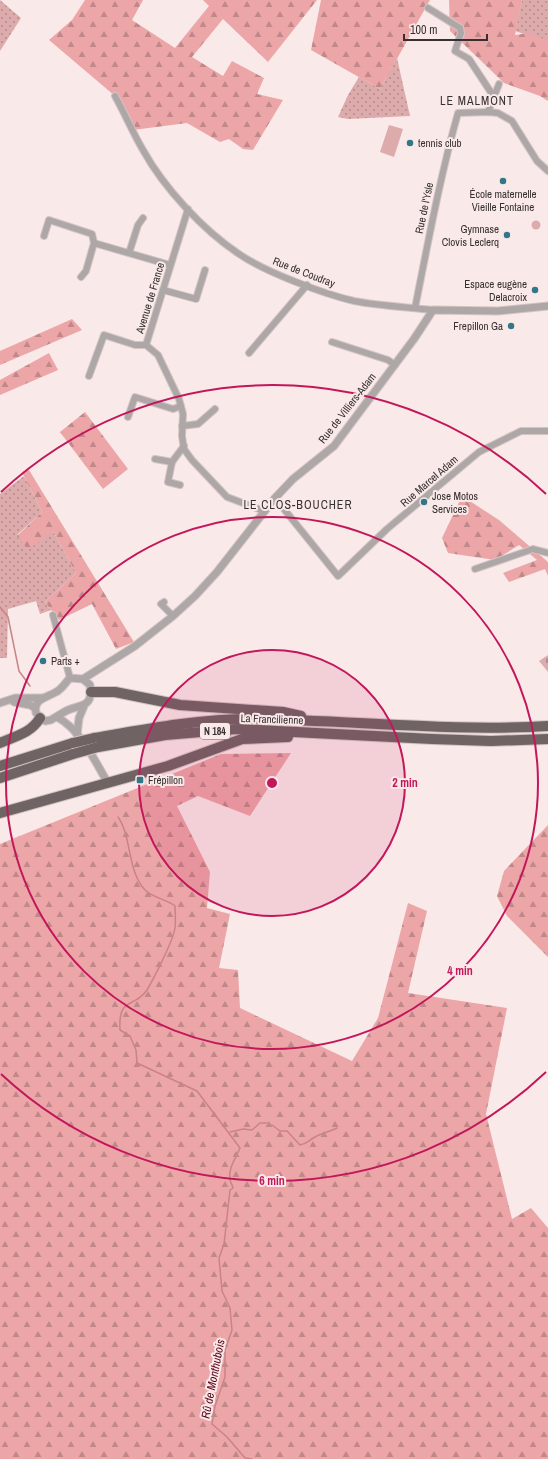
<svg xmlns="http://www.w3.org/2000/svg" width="548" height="1459" viewBox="0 0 548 1459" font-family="'Archivo Narrow',sans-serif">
<defs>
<pattern id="grass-dots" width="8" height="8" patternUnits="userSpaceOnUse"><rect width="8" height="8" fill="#ddabac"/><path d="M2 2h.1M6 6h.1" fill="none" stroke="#b48c8c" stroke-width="1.8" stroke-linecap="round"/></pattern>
<pattern id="forest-firs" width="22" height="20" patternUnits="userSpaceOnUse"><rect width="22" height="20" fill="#eda6a8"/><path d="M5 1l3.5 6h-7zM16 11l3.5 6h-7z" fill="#c18889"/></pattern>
<pattern id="cemetery-stones" width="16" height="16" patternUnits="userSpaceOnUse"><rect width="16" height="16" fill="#ddabac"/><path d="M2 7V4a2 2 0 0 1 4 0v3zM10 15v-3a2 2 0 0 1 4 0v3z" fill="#b48c8c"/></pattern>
</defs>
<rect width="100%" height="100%" fill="#fae9e9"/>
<g fill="url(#grass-dots)">
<polygon points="0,0 21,18 0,51"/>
<polygon points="522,0 548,0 548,42 515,31"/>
<polygon points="397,58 410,116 348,119 338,117 348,95 359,77 380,89"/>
<polygon points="24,476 42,512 17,535 53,531 76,573 45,602 51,610 40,614 36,601 8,609 7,658 0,658 0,494"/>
</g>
<g fill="url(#forest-firs)">
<polygon points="85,0 143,0 132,20 175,48 209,6 203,0 317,0 268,62 223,19 192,57 223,76 232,61 264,78 257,94 283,100 253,150 243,149 229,139 220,142 187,123 133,130 115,96 49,40 72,20"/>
<polygon points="321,0 430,0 380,89 311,50"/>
<polygon points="449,0 522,0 515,35 530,33 548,41 548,101 540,96 504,83 450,31"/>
<polygon points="72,319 82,330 0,365 0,351"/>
<polygon points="49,353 58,370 0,395 0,380"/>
<polygon points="85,412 128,469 103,489 60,432"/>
<polygon points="29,470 134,642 116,649 92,604 59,620 45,602 76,573 53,531 28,550 17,536 42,512 22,472"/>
<polygon points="462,496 499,520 548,562 548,576 545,569 509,582 503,573 537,560 519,545 495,560 448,553 442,538"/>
<polygon points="291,753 250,816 198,796 177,806 210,872 207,908 230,914 219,968 238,970 240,1008 352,1061 378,1018 408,903 427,911 408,993 507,1008 486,1114 512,1219 531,1208 548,1228 548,1459 0,1459 0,844 221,754"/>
<polygon points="548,825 548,957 507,916 497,896 504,871"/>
</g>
<polygon fill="url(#cemetery-stones)" points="548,655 548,672 539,661"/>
<g fill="#ddabac">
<polygon points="389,125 403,129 394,157 380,152"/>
<circle cx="536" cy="225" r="4.5"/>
</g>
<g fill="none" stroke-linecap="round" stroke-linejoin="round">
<g stroke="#c98487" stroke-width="1.5">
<polyline points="0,607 8,617 19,671 30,686"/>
<path d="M118,817C132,837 127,871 145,890C153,898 166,899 175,906C175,913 176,921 175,928C173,941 154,978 147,990C134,1009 118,996 120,1030L130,1036L136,1050L137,1063L197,1091L240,1148C236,1158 228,1168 230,1179C230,1182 232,1184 233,1188L230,1190L224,1244L219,1258L222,1291L230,1308L232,1330L225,1350V1377L215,1406L212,1424L227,1437L245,1458L252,1459"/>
<path d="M272,1125L280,1131H287L300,1145C307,1144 309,1140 315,1137C322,1133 329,1132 337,1128"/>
<polyline points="230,1132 243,1129 252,1130 260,1123 267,1123"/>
</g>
<g stroke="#d3c4c4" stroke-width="8">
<g id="minor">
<polyline points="428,8 460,28 461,33 455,51 469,59 494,97"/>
<path d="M115,96C125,114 133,133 143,150C164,188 203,230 239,254C265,272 324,294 354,301C380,306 407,307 433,310"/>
<polyline points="488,112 499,84"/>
<polyline points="188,209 146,345 158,355 179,399 183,414 182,436 184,449 192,460 227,497 264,511"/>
<polyline points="44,236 49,220 92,234 94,243 170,265"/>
<polyline points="129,253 138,225 143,218"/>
<polyline points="81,277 86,271 94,243"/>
<polyline points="163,290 196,299 205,270"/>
<path d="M415,308C428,243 440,177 458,113L488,112L498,113L512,121L537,161L548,171"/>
<polyline points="332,342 388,360 395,365"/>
<polyline points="249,353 307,285"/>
<polyline points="89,376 104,335 135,345 146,345"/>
<polyline points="128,417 135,397 173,409 181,406"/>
<polyline points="182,426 198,424 215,409"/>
<polyline points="155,459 172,462 184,446"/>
<polyline points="172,462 168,482 180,485"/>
<polyline points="275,498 338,576 387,529 479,452 521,431 548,431"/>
<polyline points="475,569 533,549 548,553"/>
<polyline points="164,602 161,604 173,616"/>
<polyline points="53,615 70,678"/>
</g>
</g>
<g stroke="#d3c4c4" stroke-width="9">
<g id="tertiary">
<path d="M70,678L83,679L90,685C93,707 83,704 68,710C62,713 56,717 51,720L45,721L36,713C33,699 46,698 56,692C62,689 65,683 70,678Z"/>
<polyline points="83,679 135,646 173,616 195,596 217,572 275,498 293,479 334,446 414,339 433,310 498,311 548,306"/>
<polyline points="14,702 30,705 35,708"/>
<polyline points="0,703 15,698 42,698"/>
<path d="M57,717C81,730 94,760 108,783"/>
<polyline points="77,735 79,718 84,706"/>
</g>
</g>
<g stroke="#d3c4c4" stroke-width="12">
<g id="trunk">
<polyline points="91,692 115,692 180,705 283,712 301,716"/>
<path d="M94,738C146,729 198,719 251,719C350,720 449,732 548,726"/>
<path d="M0,743C16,736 31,733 40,718"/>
<polyline points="98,747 165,735 237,729 432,739 491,741 548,739"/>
<polyline points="0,766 73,743"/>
<polyline points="0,778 73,754"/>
<polyline points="0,813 168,766 242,739 288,737"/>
</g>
</g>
<use href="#minor" stroke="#aea7a7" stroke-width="6"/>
<use href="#tertiary" stroke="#aea7a7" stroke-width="7"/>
<use href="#trunk" stroke="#706363" stroke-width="10"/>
<g stroke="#d3c4c4" stroke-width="12" stroke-linecap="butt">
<g id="trunk-bridge">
<polyline points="73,743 94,738"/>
<polyline points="73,754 98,747"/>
</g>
</g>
<use href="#trunk-bridge" stroke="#706363" stroke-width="10"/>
</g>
<circle cx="272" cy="783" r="133" fill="#c2185b" fill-opacity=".12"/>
<g fill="none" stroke="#c2185b" stroke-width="2">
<circle cx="272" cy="783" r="133"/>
<circle cx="272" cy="783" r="266"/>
<path d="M546 1072A398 398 0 0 1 1 1074M1 492A398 398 0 0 1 546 494"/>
</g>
<g fill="#327786" stroke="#fae9e9" stroke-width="1.5">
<circle cx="410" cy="143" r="4"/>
<circle cx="503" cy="181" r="4"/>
<circle cx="507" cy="235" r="4"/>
<circle cx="535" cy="290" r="4"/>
<circle cx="511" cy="326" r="4"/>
<circle cx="424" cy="502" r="4"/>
<circle cx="43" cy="661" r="4"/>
<rect x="136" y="776" width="8" height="8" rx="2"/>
</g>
<g text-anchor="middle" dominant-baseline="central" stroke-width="4" stroke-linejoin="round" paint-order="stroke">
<rect fill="#fae9e9" stroke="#726868" stroke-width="1" x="200" y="723" width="30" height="16" rx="3"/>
<g font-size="10" font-weight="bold" fill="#373030">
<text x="215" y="731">N 184</text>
</g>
<g font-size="11" fill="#373030" stroke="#fae9e9" text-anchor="start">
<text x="418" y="143">tennis club</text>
<text x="503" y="194" text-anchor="middle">École maternelle<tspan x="503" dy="13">Vieille Fontaine</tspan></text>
<text x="499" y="229" text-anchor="end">Gymnase<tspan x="499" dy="13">Clovis Leclerq</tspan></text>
<text x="527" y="284" text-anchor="end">Espace eugène<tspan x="527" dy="13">Delacroix</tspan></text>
<text x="503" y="326" text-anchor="end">Frepillon Ga</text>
<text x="432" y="496">Jose Motos<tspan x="432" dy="13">Services</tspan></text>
<text x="51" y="661">Parts +</text>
<text x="148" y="780">Frépillon</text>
</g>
<g font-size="11" fill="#373030" stroke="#fae9e9">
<text transform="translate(424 208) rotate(-78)">Rue de l'Ysle</text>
<text transform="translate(304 272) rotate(21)">Rue de Coudray</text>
<text transform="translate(150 298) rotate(-73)">Avenue de France</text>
<text transform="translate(347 408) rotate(-52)">Rue de Villiers-Adam</text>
<text transform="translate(429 481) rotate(-41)">Rue Marcel Adam</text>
<text transform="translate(272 719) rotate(2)">La Francilienne</text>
</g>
<g font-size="12" letter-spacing="1" fill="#373030" stroke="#fae9e9">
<text x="477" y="101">LE MALMONT</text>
<text x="298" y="505">LE CLOS-BOUCHER</text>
</g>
<g font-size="12" font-style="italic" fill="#5a0518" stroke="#fae9e9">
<text transform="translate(213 1379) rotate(-79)">Rû de Monthubois</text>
</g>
</g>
<circle cx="272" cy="783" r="6" fill="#c2185b" stroke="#fae9e9" stroke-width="2"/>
<g font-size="12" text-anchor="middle" font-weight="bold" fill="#c2185b" stroke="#fae9e9" stroke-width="4" stroke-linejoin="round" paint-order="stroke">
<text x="405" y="787">2 min</text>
<text x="460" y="975">4 min</text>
<text x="272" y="1185">6 min</text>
</g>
<path d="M404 34v6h83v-6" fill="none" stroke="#373030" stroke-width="2"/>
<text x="410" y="34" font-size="12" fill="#373030" stroke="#fae9e9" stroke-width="3" paint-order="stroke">100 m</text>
</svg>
